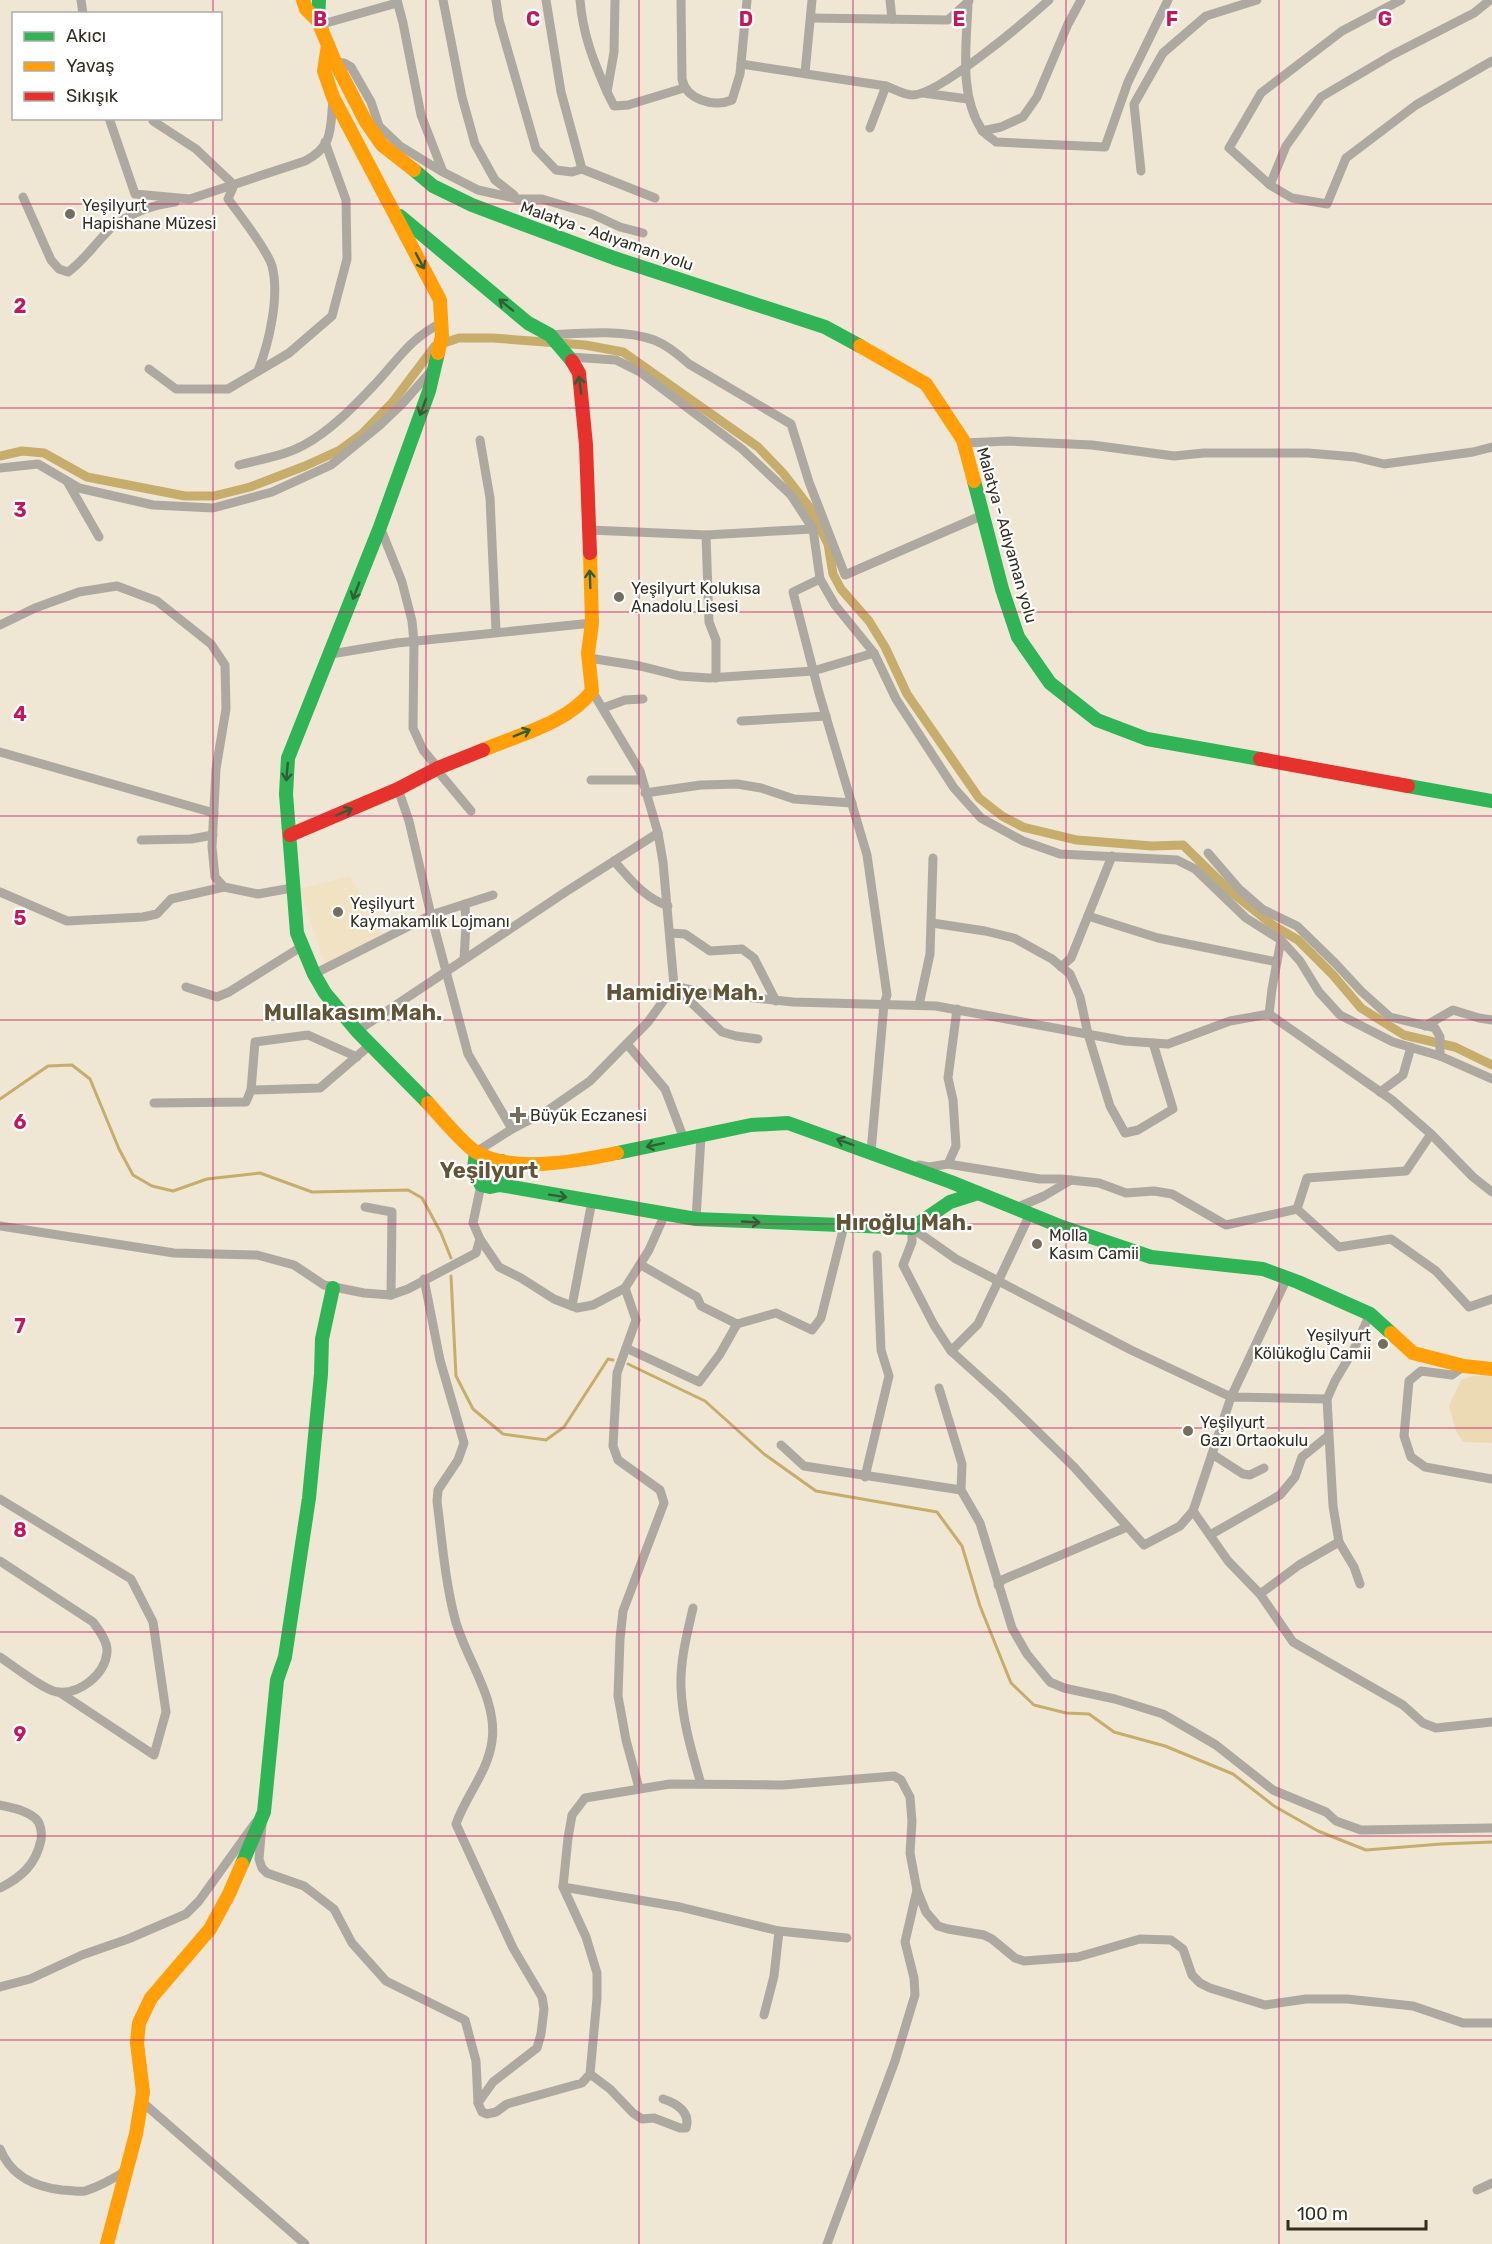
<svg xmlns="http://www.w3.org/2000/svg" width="1492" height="2244" viewBox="0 0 1492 2244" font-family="Rubik,sans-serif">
<rect width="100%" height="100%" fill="#efe6d3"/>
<polygon fill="#f1e2c3" points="350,876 382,935 325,964 300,889"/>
<polygon fill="#ecdab4" points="1473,1376 1492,1376 1492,1443 1463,1442 1456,1431 1449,1406 1461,1380"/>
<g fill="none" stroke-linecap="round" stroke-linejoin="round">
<g stroke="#c7ad6b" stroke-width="3">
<polyline points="0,1099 48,1066 72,1065 90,1079 119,1149 133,1175 152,1186 173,1191 207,1179 260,1173 312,1192 408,1190 422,1198 441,1233 451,1258"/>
<polyline points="451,1276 456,1376 473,1409 503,1434 546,1440 564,1427 608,1359 613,1360"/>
<polyline points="628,1364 705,1401 764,1454 816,1491 937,1512 962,1546 980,1606 1011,1683 1034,1705 1066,1713 1089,1714 1114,1732 1165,1746 1233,1774 1274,1806 1318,1831 1366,1850 1441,1844 1492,1842"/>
</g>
<polyline stroke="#c7ad6b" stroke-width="9" points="0,456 22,451 44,453 87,477 185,496 214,496 250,487 305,466 340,450 362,434 392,403 435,346 459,338 493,338 585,345 623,352 758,447 783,473 810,508 828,544 833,574 841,589 869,621 885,647 907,694 979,798 1002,816 1023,827 1077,840 1152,846 1183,845 1230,891 1274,926 1298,940 1333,975 1361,1008 1404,1035 1455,1047 1492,1065"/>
<g stroke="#aea9a0" stroke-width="9">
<polyline points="81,0 83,14"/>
<polyline points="397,0 403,23 421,115 443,172"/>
<polyline points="443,0 462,97 475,144 495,180 514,195"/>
<polyline points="496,0 499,20 536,149 556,170 572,172 582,169 655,198"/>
<polyline points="546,0 561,92 582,169"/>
<path d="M580,0C583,35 593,60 607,92L614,52L615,0"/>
<path d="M681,0L682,79C686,99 713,108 732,100L740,74L747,0"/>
<polyline points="890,0 892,19"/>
<polyline points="1490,0 1474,13 1392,55 1321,97 1286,146 1270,185 1292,198 1327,204 1346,158 1416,105 1492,61"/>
<path d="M968,2C967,43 958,94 982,130C985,135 992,138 996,142L1105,147L1128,82L1168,0"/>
<polyline points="811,18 948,20 969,1"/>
<polyline points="319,25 397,3"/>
<polyline points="335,62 344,63 351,67 371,102 379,126 400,146 441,171 478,190 518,199 542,199 592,214 620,227 643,233"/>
<polyline points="741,64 886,86 870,128"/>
<polyline points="805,73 812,0"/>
<path d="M886,86C894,89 904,95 912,95C938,96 1028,19 1049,0"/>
<polyline points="607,92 614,106 628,105 684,88"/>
<polyline points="923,93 968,99"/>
<path d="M109,118L135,194L190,199L305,161C334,146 330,129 333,99"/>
<path d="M153,121L196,149L234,185L228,199C239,214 267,249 272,266C280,296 269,343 258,371"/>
<polyline points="982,131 1001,127 1023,117 1037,97 1068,24 1081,0"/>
<polyline points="1141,171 1134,104 1163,53 1206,16 1257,0"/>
<polyline points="1270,185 1229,148 1261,93 1342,31 1401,0"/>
<path d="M23,197L51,260L59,269L68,272C85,260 96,242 111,228C130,213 152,205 175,202"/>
<path d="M550,335C581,333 625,329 654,340C667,345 678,354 689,364L791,424L809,482L845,575L983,515"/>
<polyline points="570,357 616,360 640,372 742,449 791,495 813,529 820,579 835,605 874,653 896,699 954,788 981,818 1023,841 1060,854 1177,860 1195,869 1246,918 1281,940 1300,961 1319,992 1340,1015 1393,1042 1440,1056 1492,1079"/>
<polyline points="149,369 176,389 228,389 289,353 332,316 347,259 346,200 325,142"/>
<polyline points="480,440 490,498 496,631"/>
<polyline points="964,443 1008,441 1092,445 1174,456 1204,453 1308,453 1355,457 1384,464 1473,452 1492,447"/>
<path d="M239,465C261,459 284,456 304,445C332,430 356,404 377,382C400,357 410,339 441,323"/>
<polyline points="0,468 38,464 79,488 153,505 213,508 272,492 331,465 380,425 402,404 432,370"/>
<polyline points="68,483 99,537"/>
<polyline points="380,527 402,582 412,621 414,642 413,728 423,750 438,768"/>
<polyline points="589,530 706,535 813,529"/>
<polyline points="706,535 709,622 716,640 716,678"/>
<polyline points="820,579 793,592 819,693 867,855 887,995 884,1004 871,1152"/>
<polyline points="0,625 35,608 79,592 117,586 157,601 211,644 225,665 226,709 216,769 212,847 215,877 224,887 258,894 292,888"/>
<polyline points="331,654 397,643 592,623"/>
<polyline points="589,658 640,666 680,676 709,678 813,671 874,653"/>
<polyline points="603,708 625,700 643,699"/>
<polyline points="741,721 826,716"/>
<polyline points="0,752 214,813"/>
<polyline points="436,769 471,811"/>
<polyline points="591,780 642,780"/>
<polyline points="398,789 409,821 431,915 468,1054 512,1129"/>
<polyline points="645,793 701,785 737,784 761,788 794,799 852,803"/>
<polyline points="141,840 191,839 213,835"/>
<polyline points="1208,853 1239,889 1262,909 1297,926 1336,964 1361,991 1390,1017 1435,1028 1440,1037 1440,1056"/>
<path d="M614,861C631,880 643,897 668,906"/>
<polyline points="0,892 67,921 143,917 157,914 171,899 224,887"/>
<polyline points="1088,916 1158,938 1277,962"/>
<polyline points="932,923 985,931 1014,938 1052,959 1070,974 1080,997 1088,1034 1110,1106 1125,1133 1138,1130 1173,1109 1153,1043"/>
<polyline points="670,933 685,934 710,951 742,949 754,958 776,1001"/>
<polyline points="464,959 466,925 465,904"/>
<polyline points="1061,967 1071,958 1112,856"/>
<polyline points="314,974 431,915 493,895"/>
<polyline points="674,986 705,993 793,1002 936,1006 1125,1041 1168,1044 1230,1021 1269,1014 1392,1100 1431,1134 1473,1177 1492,1192"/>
<polyline points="674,986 722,1032 736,1036 758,1039"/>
<polyline points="186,987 217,997 229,992 301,947"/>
<polyline points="919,1005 930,954 933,858"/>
<polyline points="1269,1014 1272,989 1281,940"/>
<polyline points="1425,1026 1453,1010 1479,1018 1492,1020"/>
<polyline points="357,1031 567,891 658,833"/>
<polyline points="627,1044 665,1089 684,1139"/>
<polyline points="251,1090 320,1088 370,1045"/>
<polyline points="1380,1092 1403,1075 1411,1047"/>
<polyline points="154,1103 246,1102 251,1090 255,1042 308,1035 357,1057"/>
<polyline points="476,1152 512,1129 547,1111 590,1081 648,1022 674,986 663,862 658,833 640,771 592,691"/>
<polyline points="948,1164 1040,1179 1061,1179 1099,1183 1126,1193 1154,1191 1172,1194 1226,1225 1297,1209 1307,1178 1406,1171 1431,1134"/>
<polyline points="919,1165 929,1167 948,1164 956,1146 953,1100 948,1078 957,1009"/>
<polyline points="365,1207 392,1212 391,1295"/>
<polyline points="1016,1208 1044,1196 1071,1180"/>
<polyline points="1297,1209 1339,1247 1391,1239 1436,1271 1469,1307 1492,1299"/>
<polyline points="696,1219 701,1136"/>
<polyline points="0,1226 174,1253 257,1255 294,1265 324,1285 364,1293 391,1295 408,1289 476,1253 480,1239 473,1223 481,1185"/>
<polyline points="480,1239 499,1267 521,1278 554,1299 577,1308 593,1305 625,1288 649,1250 665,1214"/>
<polyline points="641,1265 697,1297 701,1306 737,1324 776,1313 812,1330 821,1318 844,1226"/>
<polyline points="1287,1278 1231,1397 1193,1511 1180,1526 1144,1545 1074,1467 1001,1396 951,1351 934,1325 903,1265 912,1242 912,1228 956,1259 1131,1350 1231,1397 1327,1399"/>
<path d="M424,1279L440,1360L464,1443L458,1460L438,1490L437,1501C442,1540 445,1581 455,1619C465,1658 498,1699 492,1741C488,1772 466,1795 456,1824L513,1948L542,1997L544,2009L541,2034L537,2048L493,2082L478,2103"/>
<polyline points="625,1288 636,1320 617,1373 613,1446 618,1460 660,1490 664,1503 623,1611 620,1639 618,1696 626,1740 639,1788"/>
<polyline points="572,1306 592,1201"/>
<polyline points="626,1348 699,1382 720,1354 737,1324"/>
<polyline points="951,1351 978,1324 1030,1214"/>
<polyline points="1464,1366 1452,1375 1421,1371 1409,1381 1404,1436 1411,1457 1425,1467 1492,1479"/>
<polyline points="939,1388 962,1464 961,1490 980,1523 1012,1628 1027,1654 1050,1682 1064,1688 1115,1699 1163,1714 1216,1745 1273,1790 1326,1812 1336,1821 1361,1830 1492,1828"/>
<polyline points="781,1445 804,1466 961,1490"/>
<polyline points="1212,1454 1243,1474 1250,1475 1264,1468"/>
<polyline points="865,1477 889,1376 881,1350 877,1255"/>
<polyline points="0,1499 131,1579 153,1622 166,1712 154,1755 59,1692"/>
<polyline points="1193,1511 1228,1561 1260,1594 1293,1642 1403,1705 1423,1723 1436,1728 1492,1722"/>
<polyline points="1210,1535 1280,1495 1295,1477 1302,1457 1328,1436"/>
<path d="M0,1561L93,1622C99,1630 108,1642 107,1652C105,1675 79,1695 57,1692C44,1690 12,1665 0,1657"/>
<polyline points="1360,1584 1354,1567 1339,1542 1333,1506 1327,1399 1335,1381 1354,1349 1370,1314"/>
<polyline points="998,1585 1002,1580 1127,1527"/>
<polyline points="1260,1594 1299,1565 1339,1542"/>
<path d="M693,1608C687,1634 680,1661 681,1687C682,1720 692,1753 701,1784"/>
<path d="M0,1805C12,1808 26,1810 35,1818C41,1823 42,1833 41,1840C36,1864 22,1877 0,1888"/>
<polyline points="262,1825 259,1859 262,1868 267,1873 304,1886 334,1909 352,1943 386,1981 465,2020 476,2061 478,2103 482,2112 487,2114 496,2112 507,2104 582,2083 590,2074 597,1998 597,1973 586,1937 563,1887 568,1838 572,1815 585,1798 670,1784 783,1785 894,1776 901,1780 910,1797 912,1821 910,1853 917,1890 926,1912 938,1926 948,1929 984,1935 992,1939 1015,1958 1024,1961 1078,1957 1140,1939 1171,1940 1183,1949 1192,1975 1200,1983 1210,1988 1265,2005 1306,1999 1347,1999 1413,2006 1463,2023 1492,2023"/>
<polyline points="563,1887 680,1907 779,1931 847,1938"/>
<polyline points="0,1987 30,1979 82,1955 128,1939 186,1914 199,1901 255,1823"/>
<polyline points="764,2015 774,1976 779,1931"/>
<path d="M590,2074L610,2089L633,2113L642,2119L654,2118L680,2128H686C691,2112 676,2103 663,2099"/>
<polyline points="141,2101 305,2244"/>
<path d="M0,2149C11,2176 34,2187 62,2190C70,2190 78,2192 85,2191C101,2186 113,2179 127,2170"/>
<polyline points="1477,2190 1492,2183"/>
<polyline points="827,2244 895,2061 915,1995 914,1978 905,1942 917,1890"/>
</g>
<g stroke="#30b455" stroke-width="14">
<polyline points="318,21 319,0"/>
<polyline points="414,170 433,186 472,205 614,258 825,327 860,346"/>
<polyline points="400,216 528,323 550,335 572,361"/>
<polyline points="974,481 1002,589 1018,637 1050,683 1097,720 1147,739 1260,759"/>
<polyline points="1408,786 1492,801"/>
<polyline points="428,1103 357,1031 325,993 314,974 297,933 286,794 288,758 380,527 429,391 438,353"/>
<polyline points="476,1152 474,1169 481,1185 490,1187 500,1185 506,1170 502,1161"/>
<polyline points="617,1153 751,1125 788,1123 951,1182 1062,1227 1151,1257 1263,1269 1298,1282 1370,1314 1391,1333"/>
<polyline points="500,1185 696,1219 912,1228 950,1202 978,1193"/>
<polyline points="242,1864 264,1812 277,1680 285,1657 309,1498 321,1374 322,1339 333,1288"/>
</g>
<g stroke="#ff9f0a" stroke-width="14">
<polyline points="303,0 306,9 318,21 335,62 366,122 382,145 414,170"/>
<polyline points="328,45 324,71 333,97 440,300 442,336 438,353"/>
<polyline points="860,346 926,384 963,440 974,481"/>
<path d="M483,750C518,735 568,723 592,691L588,653L592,623L590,553"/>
<path d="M428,1103C439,1115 464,1145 476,1152C512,1174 578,1161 617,1153"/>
<polyline points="1391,1333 1413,1353 1464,1366 1492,1369"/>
<polyline points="107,2244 136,2134 143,2092 137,2043 139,2023 151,1998 210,1929 229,1894 242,1864"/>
</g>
<g stroke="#e5322d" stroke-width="14">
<polyline points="572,361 579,373 586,445 590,553"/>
<polyline points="1260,759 1408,786"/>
<polyline points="290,835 398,789 438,768 483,750"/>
</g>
</g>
<defs><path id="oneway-shaft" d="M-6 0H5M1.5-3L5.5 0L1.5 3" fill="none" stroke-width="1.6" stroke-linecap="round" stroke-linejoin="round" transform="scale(1.5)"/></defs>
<g stroke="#335d33">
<use href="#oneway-shaft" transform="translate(420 261) rotate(62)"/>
<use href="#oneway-shaft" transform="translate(506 305) rotate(-141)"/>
<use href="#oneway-shaft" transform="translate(580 385) rotate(-98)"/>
<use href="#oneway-shaft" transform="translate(423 407) rotate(110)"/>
<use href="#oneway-shaft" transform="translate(590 579) rotate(-92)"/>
<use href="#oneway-shaft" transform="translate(356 591) rotate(111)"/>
<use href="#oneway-shaft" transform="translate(522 733) rotate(-22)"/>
<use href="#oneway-shaft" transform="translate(287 772) rotate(95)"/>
<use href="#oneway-shaft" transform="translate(344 812) rotate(-23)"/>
<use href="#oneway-shaft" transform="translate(845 1142) rotate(-160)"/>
<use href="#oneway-shaft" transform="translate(655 1145) rotate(168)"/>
<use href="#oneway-shaft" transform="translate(558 1196) rotate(9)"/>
<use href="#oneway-shaft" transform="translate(751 1222) rotate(3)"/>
</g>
<path fill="none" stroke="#c2185b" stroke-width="1.5" stroke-opacity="0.55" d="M213,0V14M426,0V2244M639,0V2244M853,0V2244M1066,0V2244M1279,0V2244M213,118V2244M0,204H1492M0,408H1492M0,612H1492M0,816H1492M0,1020H1492M0,1224H1492M0,1428H1492M0,1632H1492M0,1836H1492M0,2040H1492"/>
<g fill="#756e5f" stroke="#fff" stroke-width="2">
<circle cx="70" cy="214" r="6"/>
<circle cx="619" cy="597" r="6"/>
<circle cx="338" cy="912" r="6"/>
<path d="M515 1106h6v6h6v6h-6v6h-6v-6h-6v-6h6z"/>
<circle cx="1037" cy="1244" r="6"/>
<circle cx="1383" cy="1344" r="6"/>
<circle cx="1188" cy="1431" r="6"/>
</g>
<g text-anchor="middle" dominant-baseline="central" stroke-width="4.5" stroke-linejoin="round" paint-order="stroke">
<g font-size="16" fill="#342e21" stroke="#fff" text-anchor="start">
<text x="82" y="205">Yeşilyurt<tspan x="82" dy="18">Hapishane Müzesi</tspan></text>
<text x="631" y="588">Yeşilyurt Kolukısa<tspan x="631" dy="18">Anadolu Lisesi</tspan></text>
<text x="350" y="903">Yeşilyurt<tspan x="350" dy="18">Kaymakamlık Lojmanı</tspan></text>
<text x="530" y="1115">Büyük Eczanesi</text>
<text x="1049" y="1235">Molla<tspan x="1049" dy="18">Kasım Camii</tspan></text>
<text x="1371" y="1335" text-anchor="end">Yeşilyurt<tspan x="1371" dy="18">Kölükoğlu Camii</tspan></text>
<text x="1200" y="1422">Yeşilyurt<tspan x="1200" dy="18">Gazı Ortaokulu</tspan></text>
</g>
<g font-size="16" fill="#342e21" stroke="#fff">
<text transform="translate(607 236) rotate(19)">Malatya - Adıyaman yolu</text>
<text transform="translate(1007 535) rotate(74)">Malatya - Adıyaman yolu</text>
</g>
<g font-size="22" font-weight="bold" fill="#625537" stroke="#fff">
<text x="685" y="992">Hamidiye Mah.</text>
<text x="353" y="1012">Mullakasım Mah.</text>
<text x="489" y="1170">Yeşilyurt</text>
<text x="904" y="1222">Hıroğlu Mah.</text>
</g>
</g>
<g font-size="20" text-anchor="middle" font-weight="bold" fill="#c2185b" stroke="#fff" stroke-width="4.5" stroke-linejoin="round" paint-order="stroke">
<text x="320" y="26">B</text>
<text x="533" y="26">C</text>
<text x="746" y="26">D</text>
<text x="959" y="26">E</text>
<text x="1172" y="26">F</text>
<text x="1385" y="26">G</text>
<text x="20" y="313">2</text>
<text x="20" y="517">3</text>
<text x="20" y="721">4</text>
<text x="20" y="925">5</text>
<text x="20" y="1129">6</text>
<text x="20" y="1333">7</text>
<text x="20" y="1537">8</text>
<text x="20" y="1741">9</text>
</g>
<rect x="12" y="12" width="210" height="108" fill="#ffffff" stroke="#aeaba6" stroke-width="1.5"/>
<rect x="24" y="32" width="30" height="9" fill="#30b455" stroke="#aeaba6" stroke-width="1.5"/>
<text x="66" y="42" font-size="18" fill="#342e21">Akıcı</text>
<rect x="24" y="62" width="30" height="9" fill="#ff9f0a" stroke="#aeaba6" stroke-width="1.5"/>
<text x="66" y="72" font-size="18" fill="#342e21">Yavaş</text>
<rect x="24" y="92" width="30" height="9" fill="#e5322d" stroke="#aeaba6" stroke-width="1.5"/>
<text x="66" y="102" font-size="18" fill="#342e21">Sıkışık</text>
<path d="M1288 2220v9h138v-9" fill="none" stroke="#342e21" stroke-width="3"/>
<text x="1297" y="2220" font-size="18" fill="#342e21" stroke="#ffffff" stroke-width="4.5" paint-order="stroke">100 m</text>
</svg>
